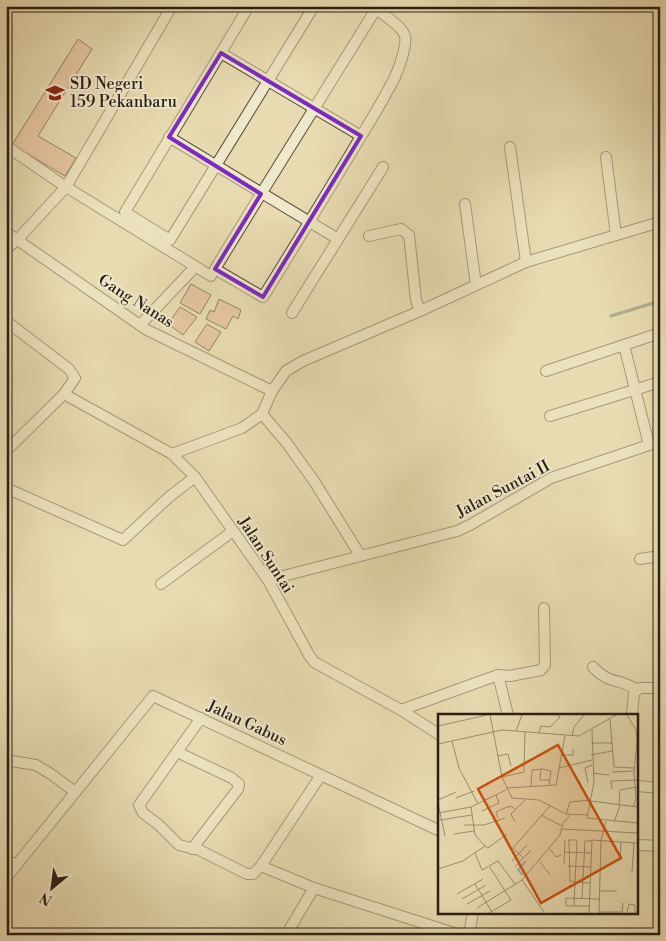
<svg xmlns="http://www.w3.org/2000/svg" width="666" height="941" viewBox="0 0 666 941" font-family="'Libre Bodoni',serif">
<rect width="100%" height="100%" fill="#e8dbb1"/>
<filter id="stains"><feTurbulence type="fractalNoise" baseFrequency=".004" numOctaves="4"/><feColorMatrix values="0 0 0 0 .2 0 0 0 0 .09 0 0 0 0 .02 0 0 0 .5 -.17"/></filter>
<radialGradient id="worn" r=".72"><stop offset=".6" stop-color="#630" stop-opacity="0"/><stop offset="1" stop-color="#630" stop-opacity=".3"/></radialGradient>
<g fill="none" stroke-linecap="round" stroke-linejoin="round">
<polyline stroke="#6b7c6e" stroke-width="3" points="611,316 660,301"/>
</g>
<g fill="#e4b091" stroke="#281e15">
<polygon points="78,39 92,49 38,136 76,158 65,176 12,145"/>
<polygon points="656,103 660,103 660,135 658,135"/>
<polygon points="191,284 211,295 200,314 180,303"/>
<polygon points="219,299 241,310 238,319 233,316 226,329 206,319 210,310 214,312"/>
<polygon points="180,307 197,317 183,335 168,324"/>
<polygon points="207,324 221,332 209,351 195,342"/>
</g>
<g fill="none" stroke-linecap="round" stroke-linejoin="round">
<g stroke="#584d3c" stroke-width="12">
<g id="minor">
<polyline points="249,6 125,212 170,240 314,6"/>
<path d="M371,6C379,11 403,27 405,36C407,46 399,68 395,77C382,103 366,128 351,153C322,201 293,249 263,297L215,269C268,182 322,96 376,9L377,6"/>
<polyline points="221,53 361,136"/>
<polyline points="169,137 338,239"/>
<polyline points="6,146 66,187 211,276"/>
<polyline points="510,147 526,262"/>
<polyline points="606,157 616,235"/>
<polyline points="465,204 476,285"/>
<polyline points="6,232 147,330 272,391"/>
<polyline points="369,236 401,229 409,235 416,300 420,311"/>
<polyline points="6,249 17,240 66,187 172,6"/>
<polyline points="292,313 383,167"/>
<polyline points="6,321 69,369 75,378 64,394 6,451"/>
<polyline points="140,325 195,267"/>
<polyline points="546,371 660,333"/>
<polyline points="64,394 172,454 195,477 268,580 309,655 314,662 401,710 440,735"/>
<polyline points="262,414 286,442 314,481 360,555"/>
<polyline points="550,416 660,382"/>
<polyline points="649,445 660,442"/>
<polyline points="172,454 242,428 262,414 272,391 286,371 303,361 420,311 526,262 660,222"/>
<polyline points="6,488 123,540 169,497 195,477"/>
<polyline points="640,559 660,556"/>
<polyline points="268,580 457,531 470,525 551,478 649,445 624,345"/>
<polyline points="161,584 233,531"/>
<path d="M593,667C609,685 621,678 637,690"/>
<polyline points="498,675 508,715"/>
<polyline points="637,690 640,688 660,688"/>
<polyline points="401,710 498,675 510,676 541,670 545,665 544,608"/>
<polyline points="632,715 634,693 637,690"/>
<polyline points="201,718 139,805 143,813 159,825 179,845 199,850 247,874 253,874 261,866 321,775"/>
<polyline points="177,752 232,778 239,784 238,789 192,849"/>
<polyline points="6,760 36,765 51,774 75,792"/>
<polyline points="637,786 660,788"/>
<polyline points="637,845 660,846"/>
<polyline points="6,860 17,865"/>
<polyline points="261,866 314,888"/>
<polyline points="6,878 153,696 440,831"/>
<polyline points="286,935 314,888 460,935"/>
<polyline points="469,935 473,912"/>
</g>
</g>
<use href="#minor" stroke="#f0e8cc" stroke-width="10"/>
</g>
<path d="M0 0H666V941H0ZM221,53L361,136L263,297L215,269L261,194L169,137Z" fill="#e8dbb1" fill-opacity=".55" fill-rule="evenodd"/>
<path fill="none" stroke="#7b2cbf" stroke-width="4" stroke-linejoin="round" d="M221,53L361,136L263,297L215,269L261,194L169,137Z"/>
<defs>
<g id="school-bare" transform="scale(1.5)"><path d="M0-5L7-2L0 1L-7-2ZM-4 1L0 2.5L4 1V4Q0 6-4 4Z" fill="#8f2418" stroke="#f0e8cc" stroke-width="2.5" paint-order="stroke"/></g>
</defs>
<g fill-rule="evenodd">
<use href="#school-bare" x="55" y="93"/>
</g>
<g text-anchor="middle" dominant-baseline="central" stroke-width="4" stroke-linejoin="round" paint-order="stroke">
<g font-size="16" fill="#281e15" stroke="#f0e8cc" text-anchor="start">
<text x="70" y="84">SD Negeri<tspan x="70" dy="18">159 Pekanbaru</tspan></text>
</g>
<g font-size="16" fill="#281e15" stroke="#f0e8cc">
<text transform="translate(136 301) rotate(32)">Gang Nanas</text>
<text transform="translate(503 489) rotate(-28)">Jalan Suntai II</text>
<text transform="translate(266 555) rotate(57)">Jalan Suntai</text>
<text transform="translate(247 723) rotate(25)">Jalan Gabus</text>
</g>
</g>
<g transform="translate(438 714)">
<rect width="200" height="200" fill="#e8dbb1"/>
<path fill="none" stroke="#97bbaa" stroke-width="2.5" d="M85,161L80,156L88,147"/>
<path fill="none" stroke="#9b8f73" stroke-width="1" d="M52,1L64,63L74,84L101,86L128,100L149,101M189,1L198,16L199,27L196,59L198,85L195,93M172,5L176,53L196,54M0,12L49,1M154,16L156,68L149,104L200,109M78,17L84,1M101,19L103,12L112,13L122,3L119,1M134,22L136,13L146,1M14,27L21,54L40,90M153,29H175M0,30L64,16L141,22L178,1M123,41H135V35M153,41L174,37M59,42L70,40L73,52M121,54L154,46M103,55L102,66H112M174,58L196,57M155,59L171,61M64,63L86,58L87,18M150,69L147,54L154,51M93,72L94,56L105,55L113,57L111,71M68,74L118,71L127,22M174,75L173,67L200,66M18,84L36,77M0,86L18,78M153,87L200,93M0,89L7,122M181,92L182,76L198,73M33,93L37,121L47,132M44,97L61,89L58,81M0,99L33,93L68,76M128,100L132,88L153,86M103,101L124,112M60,104L58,98L67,94L73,92L78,96M2,106L34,101M77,108L73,100L87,86M176,108L182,92M26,111H46L67,104M124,115L200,119M16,120L36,117M153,126L200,129M47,132L50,134L69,120M112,135L118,143L123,141M126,138L153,139M37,139L44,156L50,153M85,144L75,134L112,92M182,146L183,128M74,147L89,131M102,148L112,161M126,150L127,126M130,152L153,153M77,153L93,136M0,155L25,147L47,132M194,158L196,129M84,166L106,198M37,170L54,198M161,177H179M19,180L45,165M144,184L147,127H154L151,199M24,185L48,171M29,190L52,177M136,192L137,168L139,126H131L132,167L137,168L152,169M151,192H128V184L161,185M39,194L84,166L122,121L125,109L132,101M161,198H184L185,189M51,199L73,186L51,152L60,147L77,170M161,199L163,126L168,107M189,199L191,190L197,191V199"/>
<path fill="#cb500d" fill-opacity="0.15" stroke="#cb500d" stroke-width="2.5" d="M120,31L183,144L103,189L40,75Z"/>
<rect width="200" height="200" fill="none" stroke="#281e15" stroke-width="2.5"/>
</g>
<rect width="666" height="941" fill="none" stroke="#e8dbb1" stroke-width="25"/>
<rect x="8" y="8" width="651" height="926" fill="none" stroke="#281e15" stroke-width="2.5"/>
<rect x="12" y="12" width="641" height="916" fill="none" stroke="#281e15"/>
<g transform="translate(52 888) rotate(209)" stroke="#f0e8cc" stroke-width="4" paint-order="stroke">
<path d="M0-4L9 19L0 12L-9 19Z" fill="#281e15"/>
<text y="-8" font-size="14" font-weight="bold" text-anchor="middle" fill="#281e15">N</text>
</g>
<rect width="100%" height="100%" filter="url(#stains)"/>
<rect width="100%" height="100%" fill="url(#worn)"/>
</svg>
